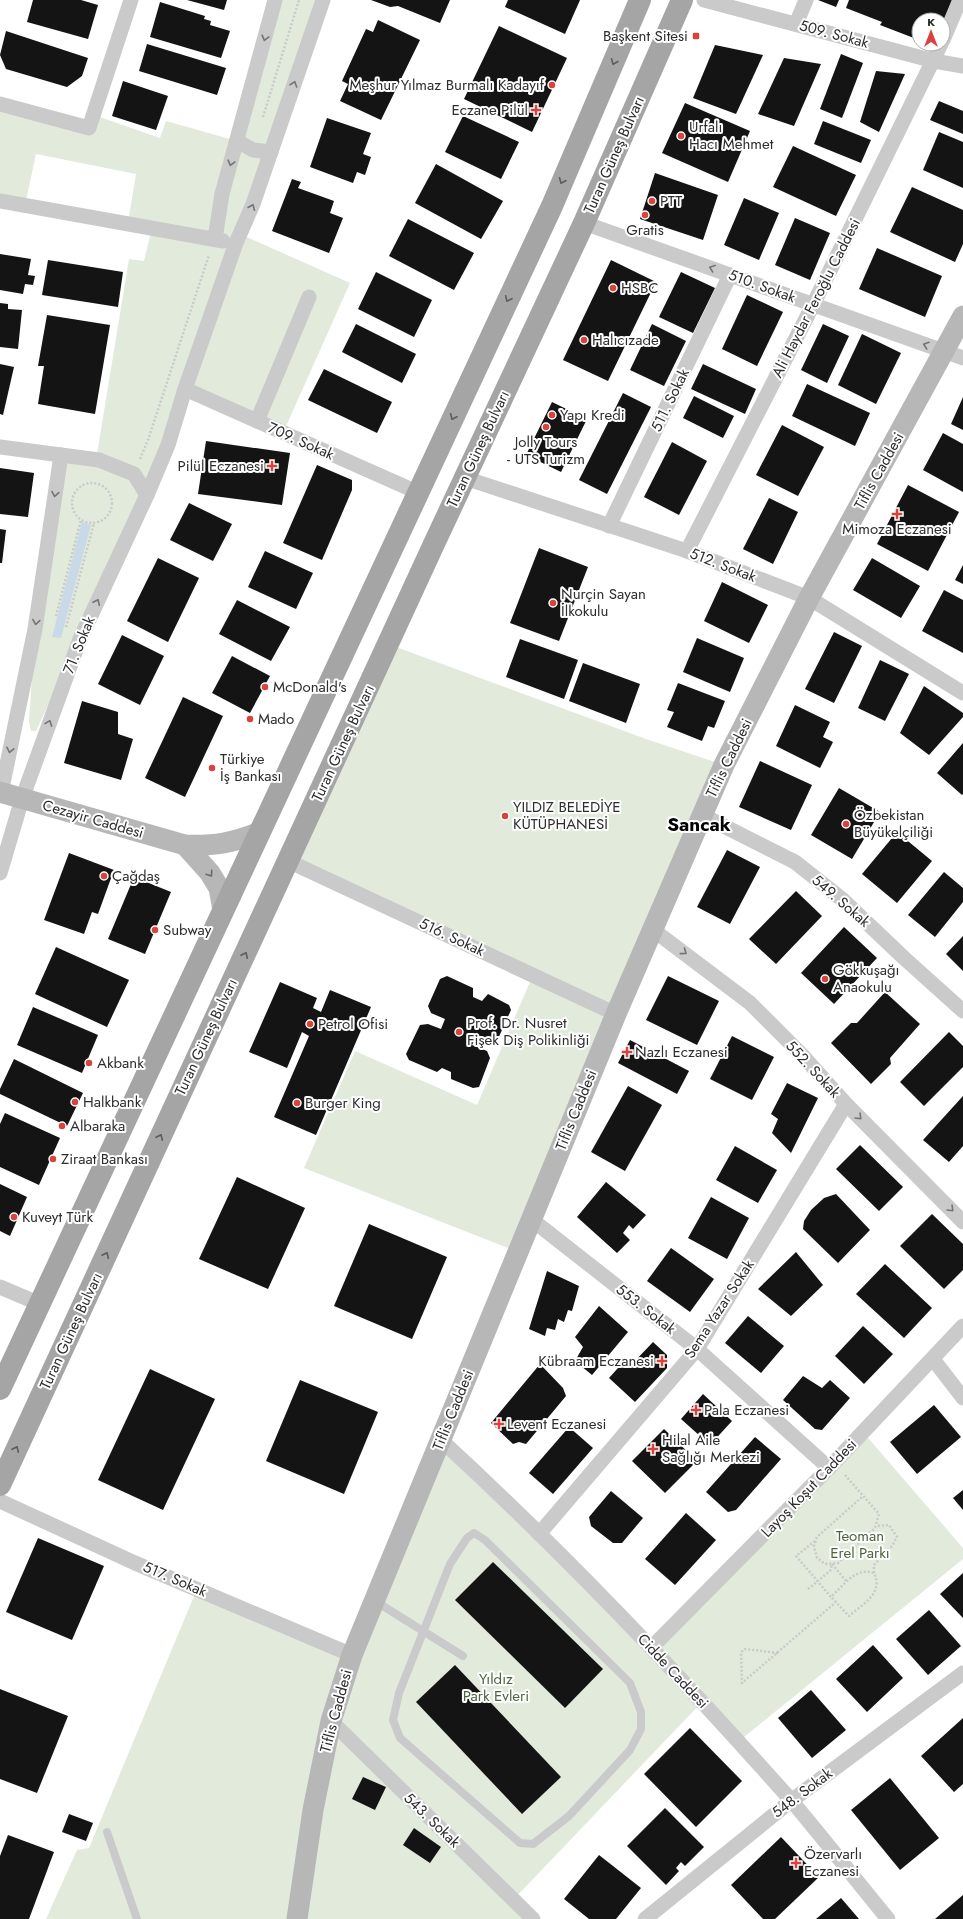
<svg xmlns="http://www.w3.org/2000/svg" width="963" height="1919" viewBox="0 0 963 1919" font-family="Jost,sans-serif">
<rect width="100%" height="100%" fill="#fff"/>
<g fill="#e2eadc">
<polygon points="275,0 323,0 240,234 350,283 283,433 185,389 147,495 36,731 31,731 29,722 35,629 61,455 96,460 129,259 144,261 152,228 128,223 136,174 36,154 25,205 0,201 0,104 89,128 94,115 160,138 166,121 237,141"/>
<polygon points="388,644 646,739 724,765 518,1252 304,1168 355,1051 477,1105 533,975 288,861"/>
<polygon points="863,1432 963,1548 963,1559 738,1742 702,1702 514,1899 533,1919 46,1919 77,1850 89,1848 197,1589 352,1655 441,1440 652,1647"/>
</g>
<polygon fill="#c9d9e8" points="82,522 91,525 61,638 52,637"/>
<g fill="#141414">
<polygon points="33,0 81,0 98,5 88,39 27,22"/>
<polygon points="187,0 227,0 224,10"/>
<polygon points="371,0 450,0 440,23 398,6 390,7"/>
<polygon points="508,0 580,0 565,34 505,7"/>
<polygon points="818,0 839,0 836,7"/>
<polygon points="849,0 952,0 944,20 919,20 919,40 880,25 882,22 846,8"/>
<polygon points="160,2 205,16 204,19 211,21 210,25 230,31 221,58 150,37"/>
<polygon points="378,20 420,40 381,120 340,101 348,84 342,81 366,29 373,32"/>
<polygon points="499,26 567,58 532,132 464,99"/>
<polygon points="6,31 88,58 82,76 67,87 6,69 0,55"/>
<polygon points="147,44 226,68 217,95 139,71"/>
<polygon points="715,45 763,55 736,114 693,98"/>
<polygon points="841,54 863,63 842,118 820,109"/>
<polygon points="784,58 821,64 794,126 758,114"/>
<polygon points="876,71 905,74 879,132 860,122"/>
<polygon points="123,81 168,96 156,130 112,116"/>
<polygon points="939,101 963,111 963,134 930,120"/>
<polygon points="685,103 750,131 728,182 662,153"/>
<polygon points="463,116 519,142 501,179 445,152"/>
<polygon points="327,118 371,133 363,154 371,157 365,175 357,172 353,183 310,167"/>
<polygon points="823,121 871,140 861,163 814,144"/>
<polygon points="939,132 963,142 963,188 923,170"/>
<polygon points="793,146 856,175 836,216 773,187"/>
<polygon points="436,164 503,201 481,239 415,203"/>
<polygon points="655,173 718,195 703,240 640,219"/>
<polygon points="292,179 301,182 298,188 334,201 330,213 343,218 329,253 272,231"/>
<polygon points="912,187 963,210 963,244 955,262 890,232"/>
<polygon points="744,198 779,213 759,260 724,245"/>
<polygon points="795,218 830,233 810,280 775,265"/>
<polygon points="408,219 474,253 454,290 389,256"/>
<polygon points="877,248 942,276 925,317 859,289"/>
<polygon points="0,254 31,259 28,275 35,276 33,285 25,284 23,294 0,290"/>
<polygon points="48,260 123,272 118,307 42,295"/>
<polygon points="611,260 656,282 608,381 563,360"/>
<polygon points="376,272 432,300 414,337 358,309"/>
<polygon points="681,272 715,288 693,333 659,317"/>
<polygon points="747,295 783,312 757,366 722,349"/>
<polygon points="0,303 8,304 8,309 22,310 18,349 0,347"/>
<polygon points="47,315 110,325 95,414 38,404 44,366 38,366"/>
<polygon points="356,324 416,354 402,383 342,352"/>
<polygon points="652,324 686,341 664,386 630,370"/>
<polygon points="823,324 849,336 827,383 801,370"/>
<polygon points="862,334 901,353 876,404 838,385"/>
<polygon points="0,364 14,367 3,415 0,414"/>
<polygon points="703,364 756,389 745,414 691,389"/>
<polygon points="324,369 392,402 377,433 308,400"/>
<polygon points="807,384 870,413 855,446 792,416"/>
<polygon points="623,393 651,407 607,494 579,480"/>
<polygon points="694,396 734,416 723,438 683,418"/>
<polygon points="963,397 963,430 951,424"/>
<polygon points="552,402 587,419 561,472 526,455"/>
<polygon points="782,425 824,447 798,496 756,475"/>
<polygon points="943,433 963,444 963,492 923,470"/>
<polygon points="206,441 290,453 282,505 198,494"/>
<polygon points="672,442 707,461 679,515 644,497"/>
<polygon points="317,465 352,480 352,490 322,560 283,543"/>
<polygon points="0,468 34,473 28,517 0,514"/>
<polygon points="908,485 959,512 928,571 877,544"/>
<polygon points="769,498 798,512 773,564 743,549"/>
<polygon points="189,503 232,524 213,561 170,540"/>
<polygon points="0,529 6,530 2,563 0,563"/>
<polygon points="539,548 588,567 559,641 510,623"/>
<polygon points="265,551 313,573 296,609 248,587"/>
<polygon points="158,558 199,578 168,642 127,621"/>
<polygon points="872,558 920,586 901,618 853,590"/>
<polygon points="963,565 963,584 955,580"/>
<polygon points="722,582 768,605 749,643 704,621"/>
<polygon points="944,590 963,600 963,653 922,631"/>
<polygon points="237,600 290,627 271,661 219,634"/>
<polygon points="834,632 862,646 834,703 805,689"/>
<polygon points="122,635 164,656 140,705 98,684"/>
<polygon points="697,638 744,658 730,692 683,672"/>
<polygon points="520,639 578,660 564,699 506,677"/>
<polygon points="232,656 270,676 250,713 212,693"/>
<polygon points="880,660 909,674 885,721 858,708"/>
<polygon points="583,663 640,684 626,723 569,701"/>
<polygon points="678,683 725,701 714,728 708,726 702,741 667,727 674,712 667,710"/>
<polygon points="924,686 963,713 963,717 929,755 900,733"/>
<polygon points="183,697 223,716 185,797 145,778"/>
<polygon points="82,701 118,712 118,734 133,739 121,780 64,763"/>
<polygon points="795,705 830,722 823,737 833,742 820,768 776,746"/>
<polygon points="963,743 963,794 962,795 937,773"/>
<polygon points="760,761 812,785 791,830 739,807"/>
<polygon points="839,788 880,812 852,859 811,835"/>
<polygon points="897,832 932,861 897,903 862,874"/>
<polygon points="727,850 760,867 730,924 697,907"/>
<polygon points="69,853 114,870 98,914 92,912 84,934 44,920"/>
<polygon points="944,872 963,888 963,902 935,937 908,915"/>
<polygon points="134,877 171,892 145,954 108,939"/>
<polygon points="796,891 822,916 776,964 749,939"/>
<polygon points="844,927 877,958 834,1004 801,973"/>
<polygon points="963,936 963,971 946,954"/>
<polygon points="56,947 129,980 107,1027 35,994"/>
<polygon points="447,976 473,988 473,997 482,1001 488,994 509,1005 511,1010 497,1041 491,1041 477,1035 472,1045 487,1051 490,1058 479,1087 473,1088 451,1079 451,1072 442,1068 437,1072 409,1060 406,1054 420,1025 428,1024 441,1029 445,1019 431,1013 428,1006 440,979"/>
<polygon points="668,976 719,1001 697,1045 646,1020"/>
<polygon points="280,982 317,998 313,1008 321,1012 330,990 371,1007 316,1135 274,1117 309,1036 302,1032 287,1068 249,1052"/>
<polygon points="885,992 920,1024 890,1058 891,1064 871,1084 831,1043 851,1023 857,1023"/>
<polygon points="33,1007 98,1035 82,1073 17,1045"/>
<polygon points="949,1032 963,1046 963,1067 924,1106 900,1082"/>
<polygon points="732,1036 774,1057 752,1100 710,1079"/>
<polygon points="630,1040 689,1071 677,1094 618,1063"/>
<polygon points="14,1059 83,1093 67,1126 0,1094 0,1089"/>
<polygon points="787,1083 818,1098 791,1153 772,1133 778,1119 771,1114"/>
<polygon points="628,1086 662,1105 625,1171 591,1152"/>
<polygon points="963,1096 963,1146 949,1162 923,1140"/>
<polygon points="5,1113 60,1138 39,1185 0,1167 0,1124"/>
<polygon points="860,1145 903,1187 879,1211 836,1169"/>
<polygon points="735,1146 777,1170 758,1203 716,1180"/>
<polygon points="237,1177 305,1208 268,1289 199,1259"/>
<polygon points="606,1182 646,1215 633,1229 629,1225 623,1233 630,1240 617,1253 577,1217"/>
<polygon points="0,1184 27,1197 10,1236 0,1231"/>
<polygon points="836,1194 870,1230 838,1263 803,1229 804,1221 811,1210 824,1198"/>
<polygon points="711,1197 749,1218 727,1259 688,1238"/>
<polygon points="932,1214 963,1244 963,1270 944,1289 900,1246"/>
<polygon points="369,1224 447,1257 412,1339 334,1306"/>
<polygon points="671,1248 714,1279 690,1312 647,1281"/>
<polygon points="796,1252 823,1285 791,1316 758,1289"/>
<polygon points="885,1264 932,1308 904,1338 856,1294"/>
<polygon points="547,1271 579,1286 572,1311 568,1310 564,1322 558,1319 555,1330 547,1328 545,1336 529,1329"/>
<polygon points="599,1306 628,1332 592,1375 575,1361 583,1347 575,1337"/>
<polygon points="748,1316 784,1346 761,1373 725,1343"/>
<polygon points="863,1326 893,1354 864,1384 835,1356"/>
<polygon points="653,1342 667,1355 667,1368 635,1402 609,1378 627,1358 633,1363"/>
<polygon points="540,1364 563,1388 566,1396 526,1444 519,1442 513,1444 491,1423"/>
<polygon points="150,1369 215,1399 163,1510 98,1480"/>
<polygon points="803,1376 822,1388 830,1380 850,1398 822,1430 815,1429 783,1400"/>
<polygon points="300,1380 378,1412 344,1494 266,1461"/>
<polygon points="703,1394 732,1421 710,1445 681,1419"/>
<polygon points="934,1405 961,1437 917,1474 890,1442"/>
<polygon points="569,1427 593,1448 553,1494 529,1473"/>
<polygon points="664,1429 697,1461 665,1493 632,1461"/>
<polygon points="755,1437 781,1459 736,1510 728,1512 706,1492"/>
<polygon points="963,1490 963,1510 953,1498"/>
<polygon points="611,1491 643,1518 622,1543 613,1543 591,1526 589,1517"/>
<polygon points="686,1513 716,1540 675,1585 645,1559"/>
<polygon points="38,1538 104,1566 72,1640 6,1612"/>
<polygon points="493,1562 603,1669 565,1708 455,1600"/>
<polygon points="963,1573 963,1618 940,1594"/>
<polygon points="929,1610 961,1646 928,1675 896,1639"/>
<polygon points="873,1645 903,1678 867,1712 836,1679"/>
<polygon points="455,1665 561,1777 522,1814 416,1702"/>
<polygon points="0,1689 68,1716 37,1793 0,1779"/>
<polygon points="811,1690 846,1730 812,1758 778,1718"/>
<polygon points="963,1718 963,1784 954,1792 921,1756"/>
<polygon points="690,1728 742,1781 696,1827 644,1774"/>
<polygon points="363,1777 386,1787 375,1810 352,1799"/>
<polygon points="890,1778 939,1838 900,1870 851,1810"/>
<polygon points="665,1808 704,1847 685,1866 681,1862 676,1868 679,1871 666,1885 627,1846"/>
<polygon points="69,1814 93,1823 86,1841 62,1832"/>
<polygon points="414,1828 441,1847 430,1863 403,1845"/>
<polygon points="8,1835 54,1852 29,1919 0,1919 0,1856"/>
<polygon points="781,1837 819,1877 775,1919 763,1919 731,1885"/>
<polygon points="599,1855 641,1888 616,1919 589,1919 564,1899"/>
<polygon points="963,1895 963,1919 935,1919"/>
<polygon points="841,1898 859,1919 816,1919"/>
</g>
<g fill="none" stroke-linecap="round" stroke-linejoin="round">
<g stroke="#cacaca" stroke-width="2.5" stroke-dasharray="2 2" stroke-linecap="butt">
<polyline points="263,117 299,0"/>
<polyline points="140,459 148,440 209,255"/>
<circle cx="92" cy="503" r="20"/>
<polyline points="56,616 81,520"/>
<polyline points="66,627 94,523"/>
<polyline points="845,1475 879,1514 875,1528 838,1563 825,1564 817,1558 814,1546 817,1537 863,1496"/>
<path d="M815,1541L796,1556L831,1597C844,1585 855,1567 874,1573C884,1593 863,1604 849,1616L831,1597"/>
<polyline points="832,1564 847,1582"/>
<polyline points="874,1573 874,1565 892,1546 897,1537 889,1525 877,1526"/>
<polyline points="808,1589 830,1571 832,1564"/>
<polyline points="778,1653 745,1649 741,1652 742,1683 836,1602"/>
</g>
<g stroke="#cacaca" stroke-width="8">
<polygon points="474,1533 485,1540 630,1683 641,1712 641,1729 630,1750 569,1816 533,1844 520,1843 400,1738 393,1720 399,1693 450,1564 467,1538"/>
<polyline points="375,1601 463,1656"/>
<polyline points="107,1832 137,1919"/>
</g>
<g stroke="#cacaca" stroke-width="15">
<polyline points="704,0 934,61 963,66"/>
<polyline points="796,24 806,0"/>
<polyline points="943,40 960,0"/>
<polyline points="0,104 89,128 131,0"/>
<polyline points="237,141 253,150 271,152"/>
<polyline points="0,201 223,241"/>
<polyline points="584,223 963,358"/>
<polyline points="215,239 222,194 275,0"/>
<polyline points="185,389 417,492"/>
<polyline points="257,421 309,297"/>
<polyline points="0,447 99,460 134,474 147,495"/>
<polyline points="465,478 687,551 809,598 963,693"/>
<polyline points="609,526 730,275"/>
<polyline points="687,551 813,305 941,44"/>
<polyline points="1,793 35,629 61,455"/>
<polyline points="702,815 795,862 843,900 904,958 963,1011"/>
<polyline points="288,861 616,1014"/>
<polyline points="0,873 22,799 80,639 147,495 168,445 185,389 236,243 253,204 323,0"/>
<polyline points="652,929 750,1003 803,1056 846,1104 963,1222"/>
<polyline points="531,1219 697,1349 829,1468"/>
<polyline points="0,1287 40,1304"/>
<polyline points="933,1359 963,1398"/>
<path d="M441,1440C564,1553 679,1674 790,1799C823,1838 855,1879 888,1919"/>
<polyline points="0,1501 135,1563 352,1655"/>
<polyline points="539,1534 697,1349 846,1104"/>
<polyline points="652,1647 829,1468 963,1326"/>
<polyline points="331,1721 533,1919"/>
<polyline points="645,1919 791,1801 963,1673"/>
</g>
<g stroke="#b7b7b7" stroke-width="21">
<path d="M0,792L185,845C215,846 233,843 260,832"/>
<polyline points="185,845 210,873 219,888 223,910"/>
<polyline points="297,1919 313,1810 331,1721 352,1655 616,1014 724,765 809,598 963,316"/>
</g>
<g stroke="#a5a5a5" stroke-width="22">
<polyline points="0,1389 552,206 640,0"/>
<polyline points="0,1485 433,546 584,223 682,0"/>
</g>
</g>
<defs><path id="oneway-chevron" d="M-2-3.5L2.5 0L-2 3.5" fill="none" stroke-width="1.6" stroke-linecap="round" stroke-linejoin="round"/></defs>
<g stroke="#747474">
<use href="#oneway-chevron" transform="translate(265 38) rotate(105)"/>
<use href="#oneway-chevron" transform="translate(294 84) rotate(-71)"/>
<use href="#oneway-chevron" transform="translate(231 163) rotate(105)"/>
<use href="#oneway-chevron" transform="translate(252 207) rotate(-67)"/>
<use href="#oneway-chevron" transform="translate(712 268) rotate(-160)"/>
<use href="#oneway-chevron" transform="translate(926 345) rotate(-161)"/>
<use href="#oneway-chevron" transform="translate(55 494) rotate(99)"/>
<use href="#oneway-chevron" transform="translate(97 602) rotate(-65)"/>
<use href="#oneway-chevron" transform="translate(36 622) rotate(99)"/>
<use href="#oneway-chevron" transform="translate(49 723) rotate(-70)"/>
<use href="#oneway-chevron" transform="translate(10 750) rotate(102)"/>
<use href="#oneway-chevron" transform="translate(684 952) rotate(36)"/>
<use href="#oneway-chevron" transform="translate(859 1117) rotate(45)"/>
<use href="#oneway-chevron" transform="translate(951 1209) rotate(45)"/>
</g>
<g stroke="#5d5d5d">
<use href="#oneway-chevron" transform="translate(614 62) rotate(113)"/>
<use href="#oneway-chevron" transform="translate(562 181) rotate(113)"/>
<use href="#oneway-chevron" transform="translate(508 299) rotate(115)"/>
<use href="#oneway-chevron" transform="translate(453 417) rotate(115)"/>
<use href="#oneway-chevron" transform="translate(245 955) rotate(-65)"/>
<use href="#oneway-chevron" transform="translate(160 1137) rotate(-65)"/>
<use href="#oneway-chevron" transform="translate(106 1255) rotate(-65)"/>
<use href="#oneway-chevron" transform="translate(16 1449) rotate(-65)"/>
</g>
<use stroke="#6b6b6b" href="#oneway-chevron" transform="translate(210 874) rotate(56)"/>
<g fill="#d7433d" stroke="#fff" stroke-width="1.5">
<rect x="692" y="32" width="8" height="8" rx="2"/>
<circle cx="552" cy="85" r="4"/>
<path d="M534 104h4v4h4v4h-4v4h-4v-4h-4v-4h4z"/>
<circle cx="681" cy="136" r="4"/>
<circle cx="652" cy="201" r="4"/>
<circle cx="645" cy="215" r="4"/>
<circle cx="613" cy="288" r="4"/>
<circle cx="584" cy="340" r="4"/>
<circle cx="552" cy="415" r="4"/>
<circle cx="546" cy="427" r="4"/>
<path d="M270 460h4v4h4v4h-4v4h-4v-4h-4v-4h4z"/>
<path d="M895 508h4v4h4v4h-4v4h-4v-4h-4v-4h4z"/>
<circle cx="553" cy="603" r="4"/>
<circle cx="265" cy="687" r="4"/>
<circle cx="250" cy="719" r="4"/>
<circle cx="212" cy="768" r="4"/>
<circle cx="505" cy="816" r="4"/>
<circle cx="846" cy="824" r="4"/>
<circle cx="104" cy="876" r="4"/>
<circle cx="155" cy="930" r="4"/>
<circle cx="825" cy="979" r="4"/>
<circle cx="310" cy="1024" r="4"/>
<circle cx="459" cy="1032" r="4"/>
<path d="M625 1046h4v4h4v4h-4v4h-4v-4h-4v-4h4z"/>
<circle cx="89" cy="1063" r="4"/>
<circle cx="75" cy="1102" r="4"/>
<circle cx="297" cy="1103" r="4"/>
<circle cx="62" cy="1126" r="4"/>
<circle cx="53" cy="1159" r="4"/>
<circle cx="14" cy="1217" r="4"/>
<path d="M660 1355h4v4h4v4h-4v4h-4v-4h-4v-4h4z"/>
<path d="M694 1404h4v4h4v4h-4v4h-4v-4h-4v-4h4z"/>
<path d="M497 1418h4v4h4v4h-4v4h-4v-4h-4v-4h4z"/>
<path d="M651 1443h4v4h4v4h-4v4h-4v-4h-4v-4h4z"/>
<path d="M794 1857h4v4h4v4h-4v4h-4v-4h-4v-4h4z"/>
</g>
<g text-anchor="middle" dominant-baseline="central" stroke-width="4" stroke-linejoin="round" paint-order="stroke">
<g font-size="15" fill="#2d2d2d" stroke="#fff">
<text transform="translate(834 34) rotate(15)">509. Sokak</text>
<text transform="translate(614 155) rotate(-66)">Turan Güneş Bulvarı</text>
<text transform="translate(762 286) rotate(20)">510. Sokak</text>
<text transform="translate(816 298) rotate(-63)">Ali Haydar Feroğlu Caddesi</text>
<text transform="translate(670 400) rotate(-64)">511. Sokak</text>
<text transform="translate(301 441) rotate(24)">709. Sokak</text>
<text transform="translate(478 449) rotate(-65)">Turan Güneş Bulvarı</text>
<text transform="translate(879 471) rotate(-61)">Tiflis Caddesi</text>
<text transform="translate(723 565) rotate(21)">512. Sokak</text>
<text transform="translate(79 645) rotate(-68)">71. Sokak</text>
<text transform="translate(343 743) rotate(-65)">Turan Güneş Bulvarı</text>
<text transform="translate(729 758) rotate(-64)">Tiflis Caddesi</text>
<text transform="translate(93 819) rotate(16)">Cezayir Caddesi</text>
<text transform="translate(841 901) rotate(41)">549. Sokak</text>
<text transform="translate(452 937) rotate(25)">516. Sokak</text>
<text transform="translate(206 1037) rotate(-65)">Turan Güneş Bulvarı</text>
<text transform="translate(813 1069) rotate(47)">552. Sokak</text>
<text transform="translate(576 1110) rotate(-68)">Tiflis Caddesi</text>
<text transform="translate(646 1309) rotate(38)">553. Sokak</text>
<text transform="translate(719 1309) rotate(-57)">Sema Yazar Sokak</text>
<text transform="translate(71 1331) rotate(-65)">Turan Güneş Bulvarı</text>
<text transform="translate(453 1410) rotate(-68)">Tiflis Caddesi</text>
<text transform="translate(809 1488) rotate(-46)">Layoş Koşut Caddesi</text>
<text transform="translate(175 1579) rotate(23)">517. Sokak</text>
<text transform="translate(673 1671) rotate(47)">Cidde Caddesi</text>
<text transform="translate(336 1711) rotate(-75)">Tiflis Caddesi</text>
<text transform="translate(802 1793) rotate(-37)">548. Sokak</text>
<text transform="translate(432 1820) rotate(44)">543. Sokak</text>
</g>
<g font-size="15" fill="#2d2d2d" stroke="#fff" text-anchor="start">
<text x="688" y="36" text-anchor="end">Başkent Sitesi</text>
<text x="544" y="85" text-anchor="end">Meşhur Yılmaz Burmalı Kadayıf</text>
<text x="528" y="110" text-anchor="end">Eczane Pilül</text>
<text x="689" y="127">Urfalı<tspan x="689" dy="17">Hacı Mehmet</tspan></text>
<text x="660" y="201">PTT</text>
<text x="645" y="230" text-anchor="middle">Gratis</text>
<text x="621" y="288">HSBC</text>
<text x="592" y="340">Halıcızade</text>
<text x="560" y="415">Yapı Kredi</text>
<text x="546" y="442" text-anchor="middle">Jolly Tours<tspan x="546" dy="17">- UTS Turizm</tspan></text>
<text x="264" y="466" text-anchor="end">Pilül Eczanesi</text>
<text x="897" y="529" text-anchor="middle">Mimoza Eczanesi</text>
<text x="561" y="594">Nurçin Sayan<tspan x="561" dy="17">İlkokulu</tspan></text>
<text x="273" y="687">McDonald's</text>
<text x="258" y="719">Mado</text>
<text x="220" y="759">Türkiye<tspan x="220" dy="17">İş Bankası</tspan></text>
<text x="513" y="807">YILDIZ BELEDİYE<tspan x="513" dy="17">KÜTÜPHANESİ</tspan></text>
<text x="854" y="815">Özbekistan<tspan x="854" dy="17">Büyükelçiliği</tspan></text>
<text x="112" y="876">Çağdaş</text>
<text x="163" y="930">Subway</text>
<text x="833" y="970">Gökkuşağı<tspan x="833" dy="17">Anaokulu</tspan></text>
<text x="467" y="1023">Prof. Dr. Nusret<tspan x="467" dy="17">Fişek Diş Polikinliği</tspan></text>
<text x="318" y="1024">Petrol Ofisi</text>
<text x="635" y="1052">Nazlı Eczanesi</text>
<text x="97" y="1063">Akbank</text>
<text x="83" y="1102">Halkbank</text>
<text x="305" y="1103">Burger King</text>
<text x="70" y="1126">Albaraka</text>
<text x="61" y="1159">Ziraat Bankası</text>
<text x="22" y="1217">Kuveyt Türk</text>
<text x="654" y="1361" text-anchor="end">Kübraam Eczanesi</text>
<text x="704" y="1410">Pala Eczanesi</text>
<text x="507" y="1424">Levent Eczanesi</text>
<text x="662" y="1440">Hilal Aile<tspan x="662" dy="17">Sağlığı Merkezi</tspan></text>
<text x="804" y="1854">Özervarlı<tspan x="804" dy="17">Eczanesi</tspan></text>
</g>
<g font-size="15" fill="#4c653e" stroke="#fff">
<text x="860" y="1536">Teoman<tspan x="860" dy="17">Erel Parkı</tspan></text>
<text x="496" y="1679">Yıldız<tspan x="496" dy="17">Park Evleri</tspan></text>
</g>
<g font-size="19" font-weight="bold" fill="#000" stroke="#fff">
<text x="699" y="824">Sancak</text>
</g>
</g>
<g transform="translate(931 32)"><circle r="19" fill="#ffffff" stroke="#ababab"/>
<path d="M0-3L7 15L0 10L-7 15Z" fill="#d7433d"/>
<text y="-6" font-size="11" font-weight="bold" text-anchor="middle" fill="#2d2d2d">K</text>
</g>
</svg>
